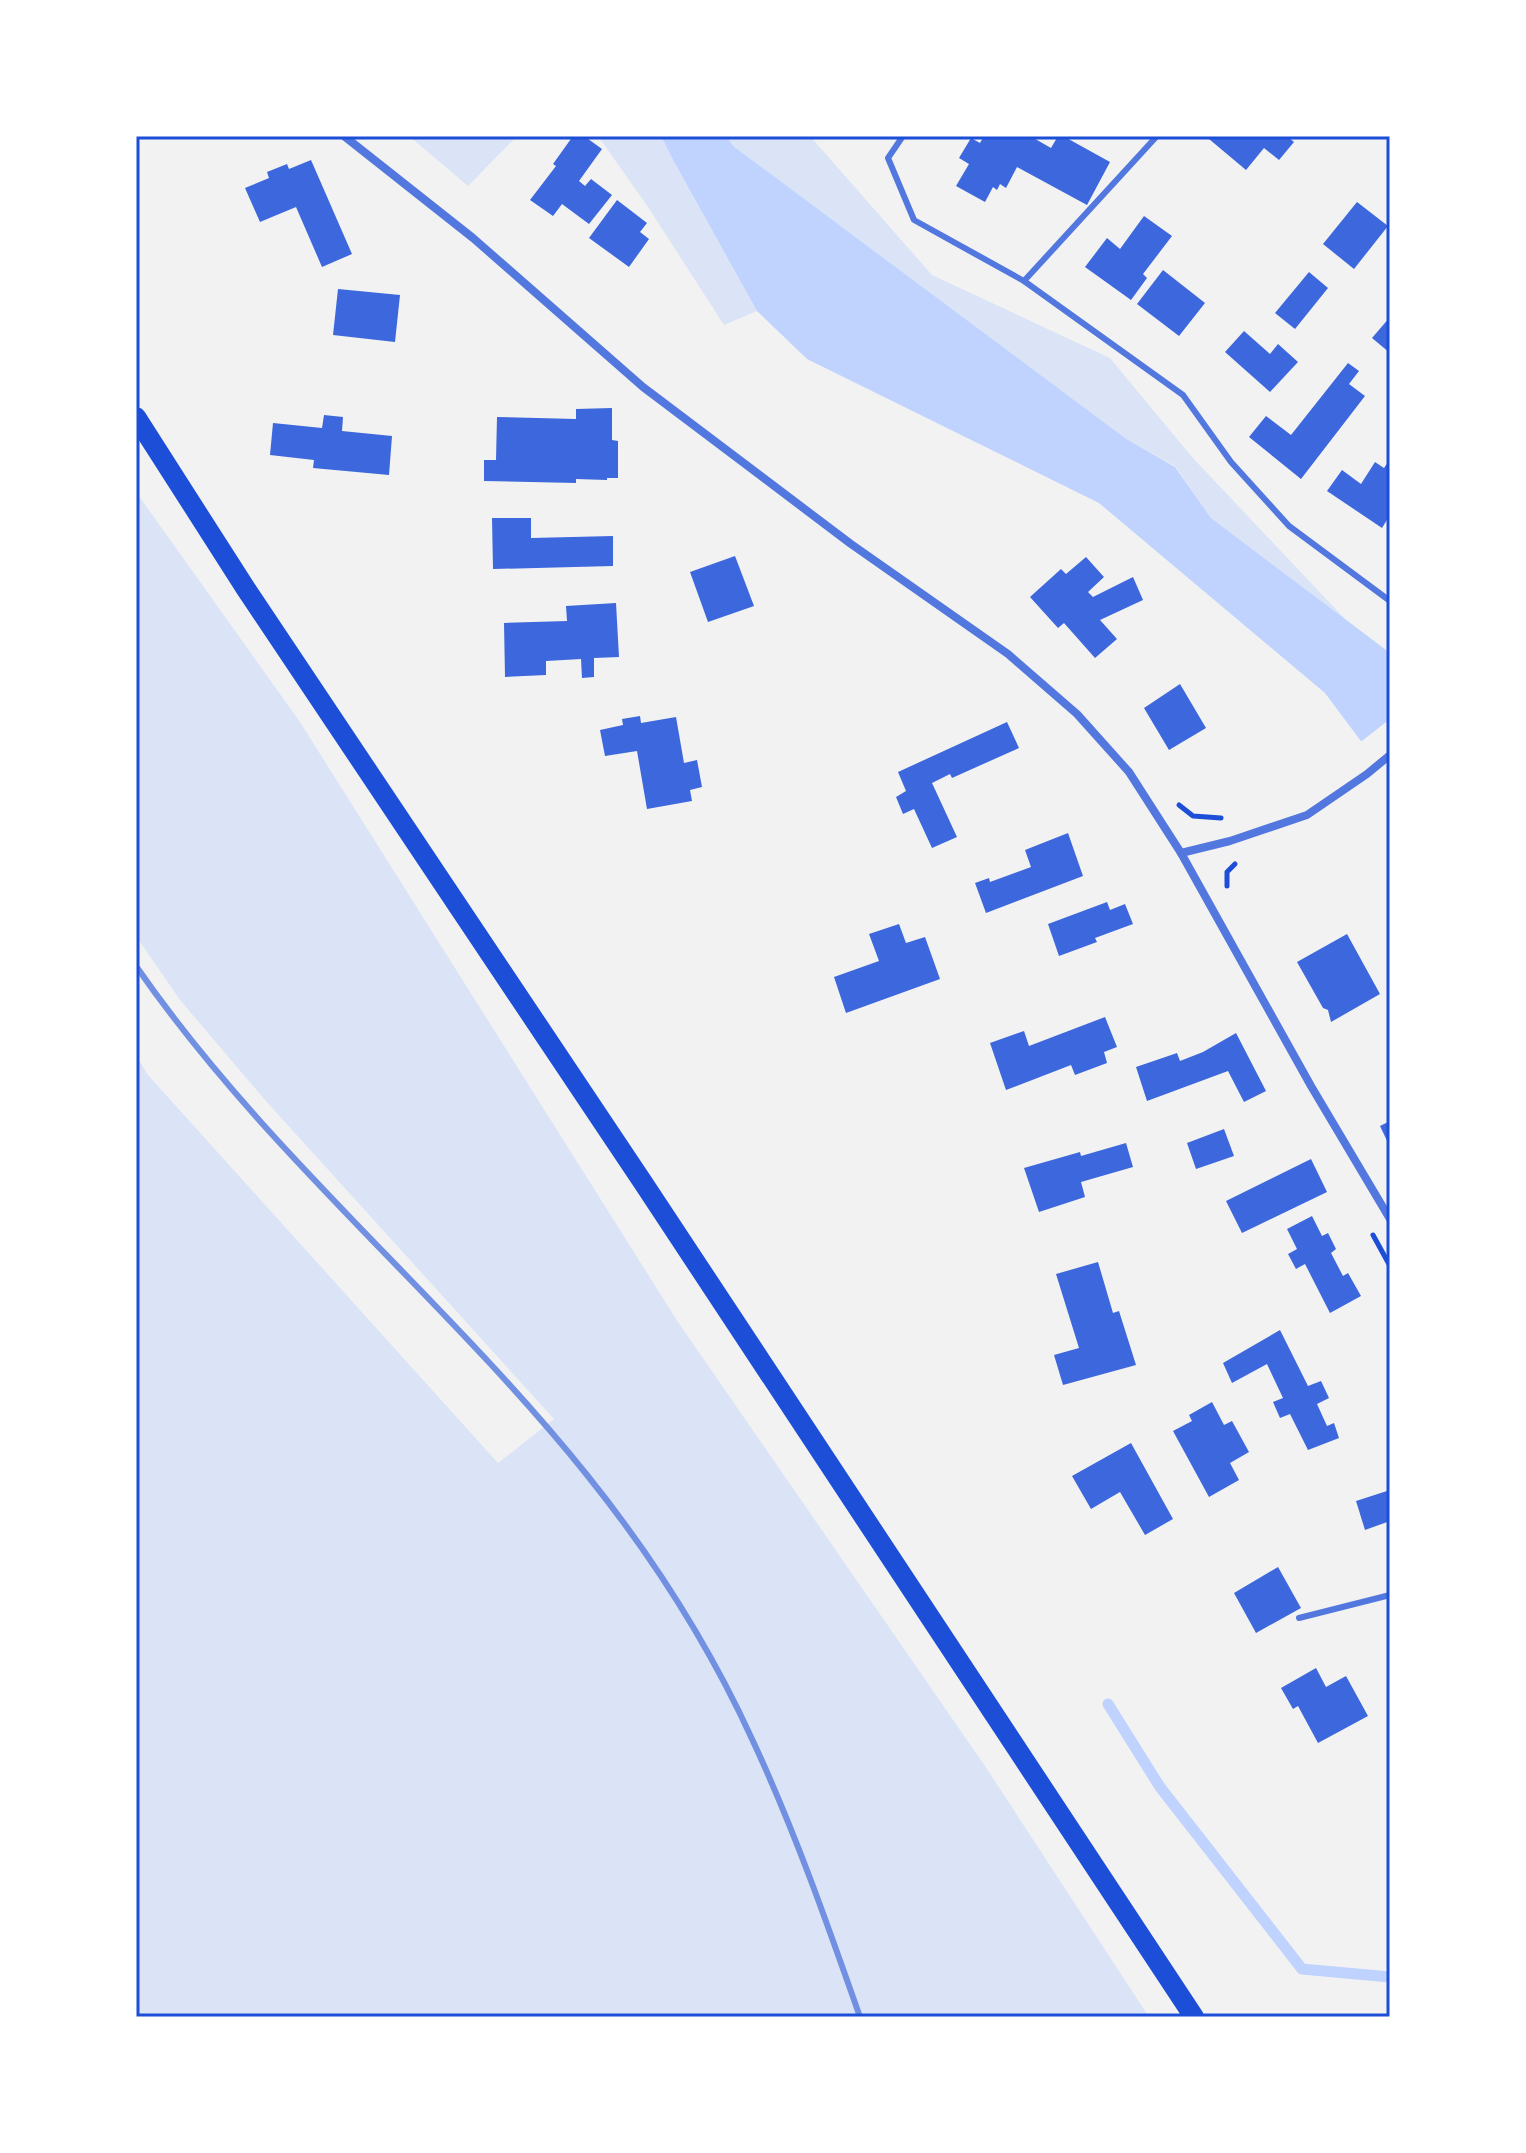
<svg xmlns="http://www.w3.org/2000/svg" width="1526" height="2153" viewBox="0 0 1526 2153" font-family="'Golos Text',sans-serif">
<rect width="100%" height="100%" fill="#f2f2f2"/>
<g fill="#dbe4f7">
<polygon points="409,136 517,136 468,186"/>
<polygon points="598,136 661,136 672,158 757,311 724,325 648,207"/>
<polygon points="726,136 810,136 932,275 1110,358 1192,457 1346,620 1211,518 1175,466 1125,438 732,146"/>
<polygon points="136,492 300,722 678,1322 985,1766 1149,2017 136,2017 136,1055 148,1075 498,1463 554,1419 265,1100 180,1000 136,936"/>
</g>
<polygon fill="#bfd3fe" points="661,136 726,136 733,146 1125,438 1175,467 1211,518 1390,653 1390,780 1325,693 1099,503 807,359 757,311 672,158"/>
<polygon fill="#f2f2f2" points="1390,719 1390,784 1358,744"/>
<g fill="none" stroke-linecap="round" stroke-linejoin="round">
<polyline stroke="#bfd3fe" stroke-width="11" points="1108,1704 1160,1787 1302,1969 1390,1977"/>
</g>
<g fill="#3d67dc">
<polygon points="573,136 584,136 602,149 579,181 585,186 591,179 612,195 589,224 562,204 553,216 530,200 556,166 553,164"/>
<polygon points="984,136 1030,136 1051,148 1058,136 1063,136 1110,162 1087,205 1017,167 1006,188 1000,184 997,190 993,187 985,202 956,186 969,164 959,158 971,138 980,143"/>
<polygon points="1211,136 1287,136 1294,142 1279,160 1264,148 1246,170 1209,139"/>
<polygon points="311,160 352,254 322,267 296,207 260,222 245,188 269,178 267,172 287,164 289,169"/>
<polygon points="617,200 647,223 640,232 649,239 629,267 589,238"/>
<polygon points="1357,202 1388,226 1354,269 1323,244"/>
<polygon points="1144,216 1172,236 1143,274 1147,278 1131,300 1085,267 1107,238 1120,249"/>
<polygon points="1163,270 1205,303 1179,336 1137,304"/>
<polygon points="1309,272 1328,288 1295,329 1275,313"/>
<polygon points="338,289 400,295 395,342 333,335"/>
<polygon points="1390,317 1390,353 1372,338"/>
<polygon points="1244,331 1270,354 1278,344 1298,362 1270,392 1225,352"/>
<polygon points="1348,363 1359,371 1349,384 1365,396 1301,479 1249,437 1266,416 1291,435"/>
<polygon points="612,408 612,440 618,441 618,478 607,478 607,480 576,479 576,483 484,481 484,460 496,460 497,417 576,419 576,409"/>
<polygon points="324,415 343,417 342,431 392,436 389,475 313,468 314,460 270,455 273,423 322,428"/>
<polygon points="1390,459 1390,515 1382,528 1327,491 1342,470 1361,484 1375,462 1384,468"/>
<polygon points="492,518 531,518 531,538 613,536 613,566 493,569"/>
<polygon points="735,556 754,606 708,622 690,572"/>
<polygon points="1086,557 1104,577 1088,592 1093,597 1133,577 1143,600 1100,620 1117,639 1095,658 1064,623 1058,628 1030,597 1061,569 1066,574"/>
<polygon points="616,603 619,657 594,658 594,677 582,678 581,659 546,661 546,675 505,677 504,623 567,621 566,606"/>
<polygon points="1180,684 1206,728 1169,750 1144,708"/>
<polygon points="640,716 641,723 676,717 684,763 697,760 702,787 690,790 692,801 647,809 637,751 605,756 600,730 623,725 622,719"/>
<polygon points="1007,722 1019,748 952,778 950,774 932,783 957,837 932,848 914,809 903,814 896,797 906,791 898,772"/>
<polygon points="1068,833 1083,876 986,913 975,883 989,878 990,882 1031,867 1025,850"/>
<polygon points="1107,902 1110,910 1125,904 1133,924 1095,938 1097,942 1059,956 1048,924"/>
<polygon points="899,924 906,943 925,937 940,979 846,1013 834,977 879,961 869,934"/>
<polygon points="1347,934 1380,994 1331,1022 1328,1010 1323,1008 1297,962"/>
<polygon points="1105,1017 1117,1047 1104,1052 1107,1063 1075,1075 1071,1065 1006,1090 990,1043 1024,1031 1029,1046"/>
<polygon points="1236,1033 1266,1091 1244,1102 1228,1071 1147,1101 1136,1067 1177,1053 1180,1061 1203,1052"/>
<polygon points="1390,1121 1390,1147 1380,1126"/>
<polygon points="1224,1129 1234,1156 1196,1169 1187,1143"/>
<polygon points="1126,1143 1133,1167 1081,1182 1085,1197 1039,1212 1024,1168 1080,1152 1081,1156"/>
<polygon points="1311,1159 1327,1192 1242,1233 1226,1201"/>
<polygon points="1312,1216 1322,1236 1328,1233 1336,1249 1331,1253 1343,1276 1348,1273 1361,1296 1330,1313 1305,1264 1296,1269 1288,1254 1297,1249 1287,1229"/>
<polygon points="1098,1262 1113,1313 1119,1311 1136,1365 1063,1385 1054,1355 1079,1348 1056,1274"/>
<polygon points="1280,1330 1308,1386 1321,1381 1329,1398 1317,1404 1327,1426 1334,1423 1339,1438 1308,1450 1290,1414 1280,1418 1273,1402 1283,1398 1267,1364 1232,1383 1223,1363"/>
<polygon points="1212,1402 1224,1425 1232,1421 1249,1452 1230,1463 1239,1480 1209,1497 1173,1431 1192,1421 1189,1415"/>
<polygon points="1131,1443 1173,1519 1145,1535 1120,1492 1091,1509 1072,1476"/>
<polygon points="1390,1490 1390,1521 1365,1530 1356,1501"/>
<polygon points="1278,1567 1301,1608 1256,1633 1234,1593"/>
<polygon points="1316,1668 1326,1687 1346,1676 1368,1716 1318,1743 1298,1706 1293,1709 1281,1688"/>
</g>
<g fill="none" stroke-linecap="round" stroke-linejoin="round">
<g stroke="#1d4ed8" stroke-width="5">
<polyline points="1179,805 1193,816 1221,818"/>
<polyline points="1227,886 1227,872 1235,864"/>
<polyline points="1373,1235 1390,1266"/>
</g>
<g stroke="#5277de" stroke-width="6">
<polyline points="903,136 888,158 914,220 1024,281 1183,395 1231,462 1289,526 1390,601"/>
<polyline points="1024,281 1157,136"/>
<polyline points="1299,1618 1390,1595"/>
</g>
<g stroke="#5277de" stroke-width="8">
<polyline points="344,136 473,238 643,387 851,544 1008,654 1077,714 1129,772 1181,853 1311,1086 1390,1219"/>
<polyline points="1181,853 1230,841 1307,815 1367,774 1390,755"/>
</g>
<polyline stroke="#1d4ed8" stroke-width="20" points="136,417 246,589 644,1184 1194,2017"/>
<path stroke="#7290e2" stroke-width="6" d="M136,966C266,1154 445,1298 587,1475C652,1556 709,1645 752,1739C794,1829 827,1923 860,2017"/>
</g>
<rect width="1526" height="2153" fill="none" stroke="#ffffff" stroke-width="276"/>
<rect x="138" y="138" width="1250" height="1877" fill="none" stroke="#1d4ed8" stroke-width="3"/>
</svg>
